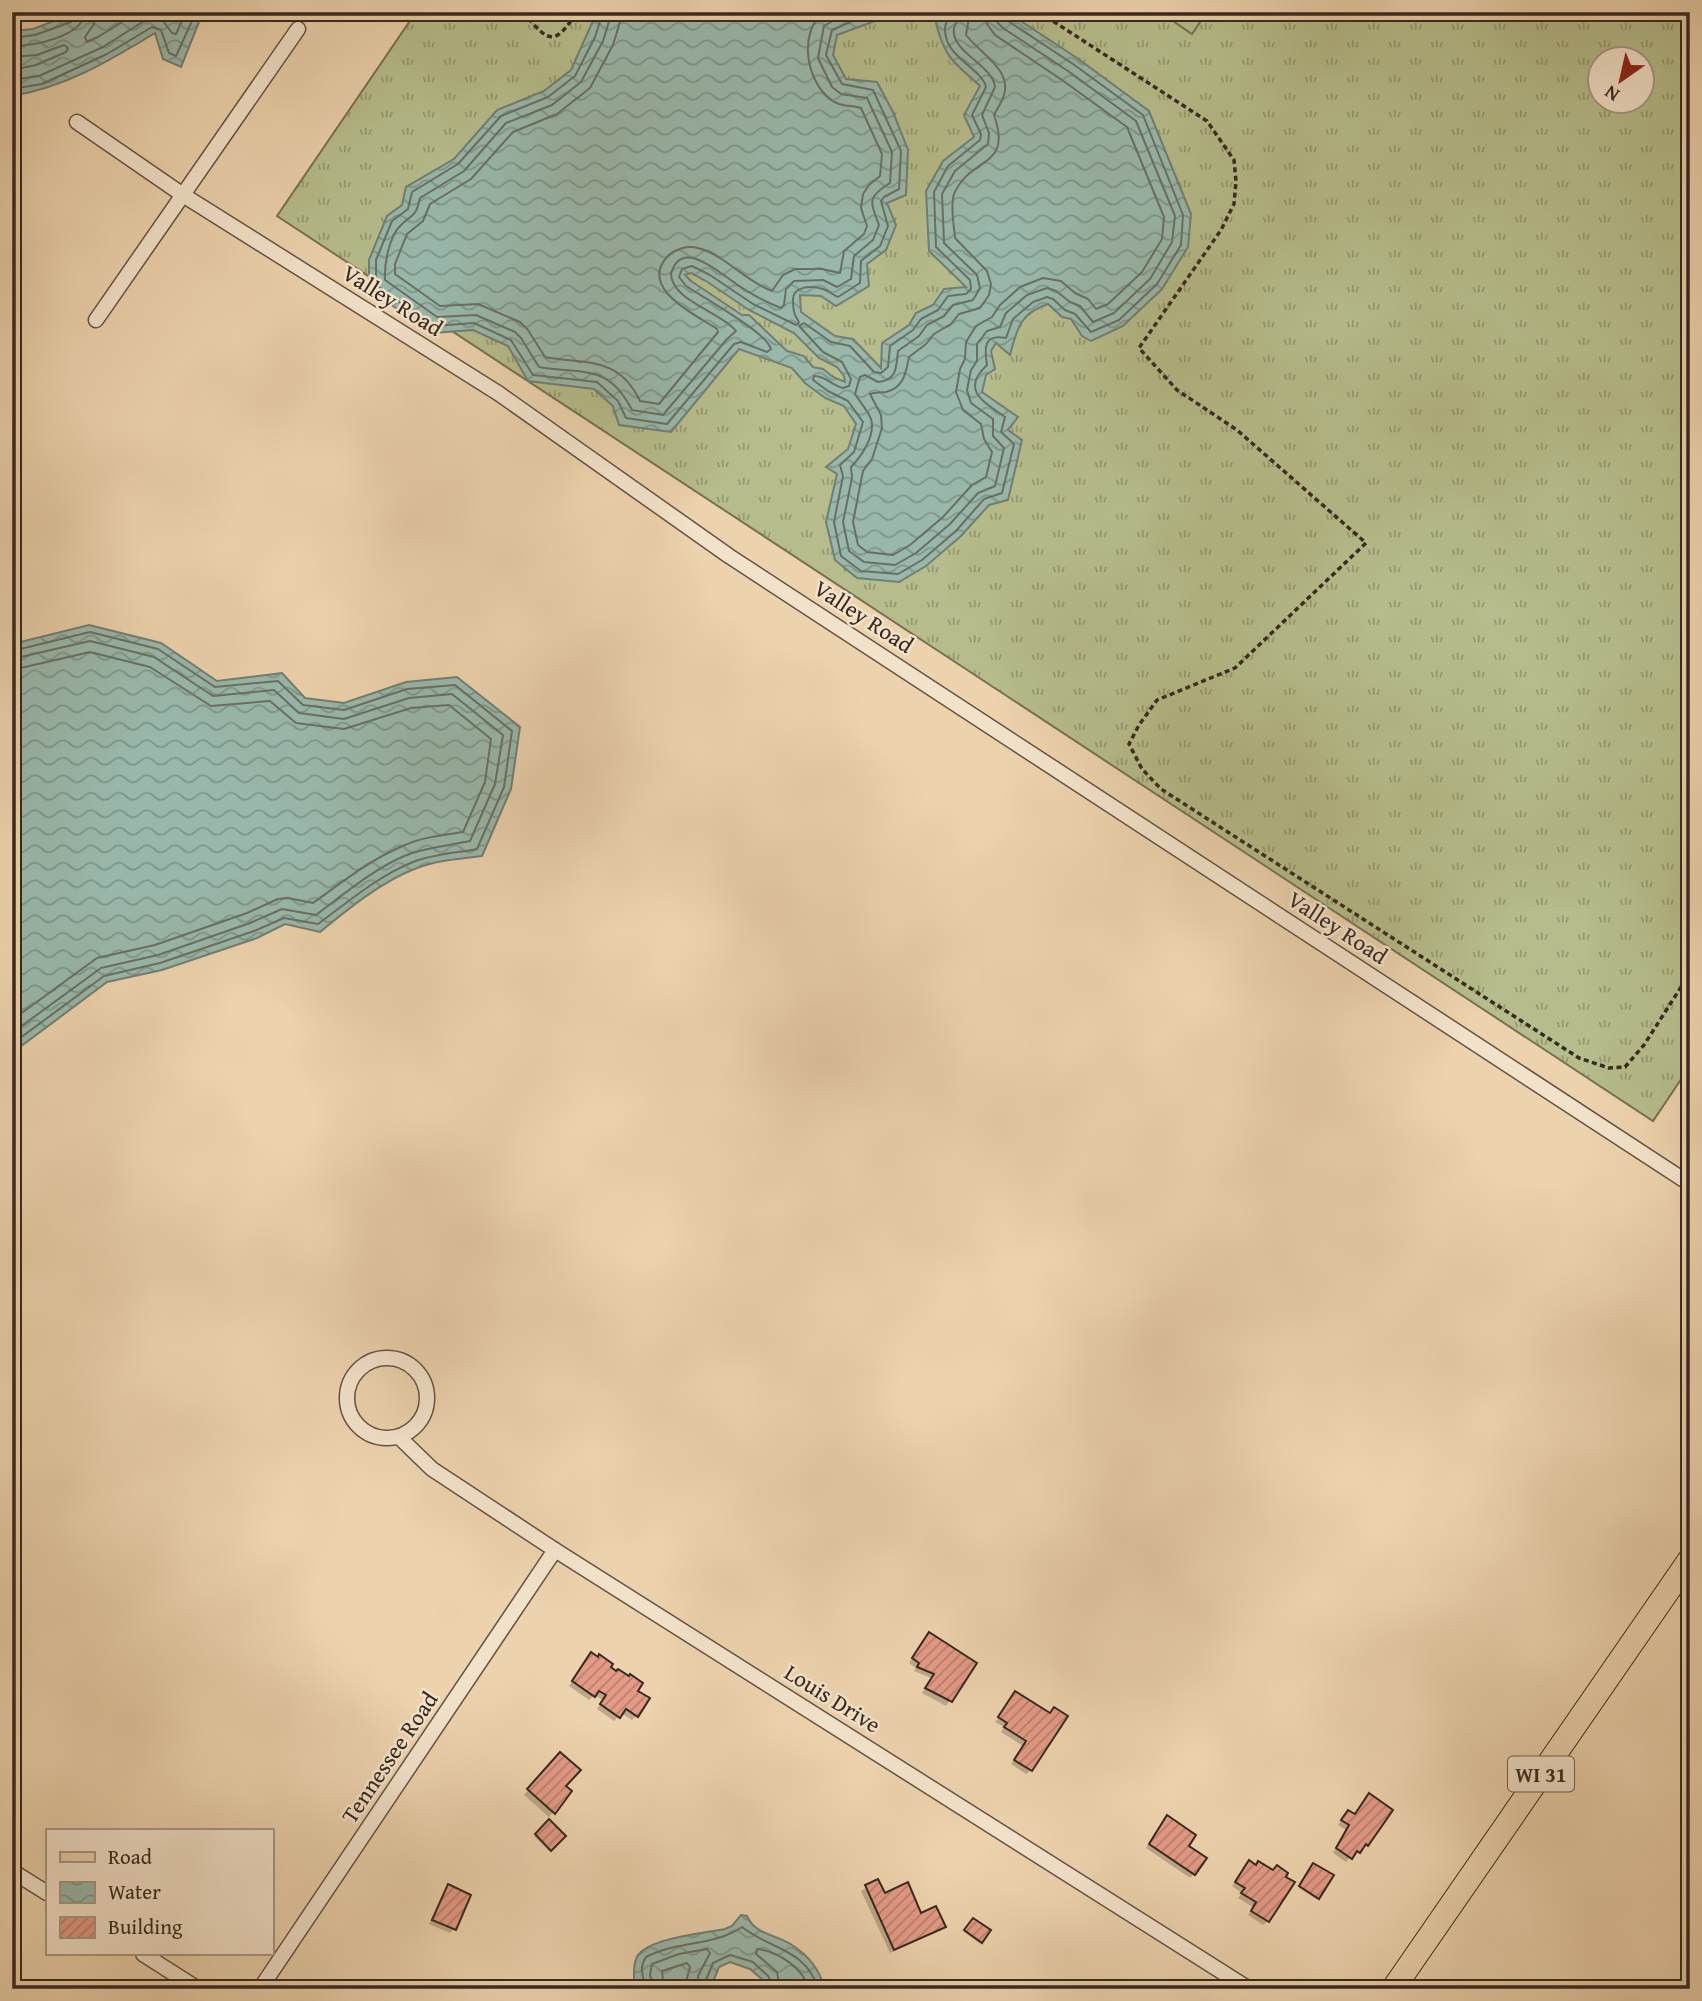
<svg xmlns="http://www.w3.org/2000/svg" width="1702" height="2001" viewBox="0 0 1702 2001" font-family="'Gentium Book Plus',serif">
<defs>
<pattern id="grass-tufts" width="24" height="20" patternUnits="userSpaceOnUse" patternTransform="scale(1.75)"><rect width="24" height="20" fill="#b6bc8b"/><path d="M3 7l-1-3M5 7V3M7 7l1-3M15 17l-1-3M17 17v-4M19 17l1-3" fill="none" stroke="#959971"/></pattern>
<pattern id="water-waves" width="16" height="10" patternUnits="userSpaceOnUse" patternTransform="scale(1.75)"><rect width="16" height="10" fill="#99b8ab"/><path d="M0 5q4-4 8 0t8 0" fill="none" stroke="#7e968b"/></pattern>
<pattern id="building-hatch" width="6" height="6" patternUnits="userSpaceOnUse" patternTransform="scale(1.75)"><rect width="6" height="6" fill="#e49a86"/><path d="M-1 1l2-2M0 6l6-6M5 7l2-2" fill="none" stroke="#ba7e6d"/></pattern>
</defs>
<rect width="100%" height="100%" fill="#ecd2ad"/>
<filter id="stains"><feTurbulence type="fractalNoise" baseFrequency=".00286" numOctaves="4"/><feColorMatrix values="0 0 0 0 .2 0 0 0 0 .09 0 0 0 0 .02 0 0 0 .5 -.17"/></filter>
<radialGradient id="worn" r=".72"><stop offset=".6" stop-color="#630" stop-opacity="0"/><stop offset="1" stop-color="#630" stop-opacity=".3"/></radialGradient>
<path fill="url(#grass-tufts)" stroke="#767254" stroke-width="2" fill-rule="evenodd" d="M416,12H1690V1066L1653,1121L277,216ZM1600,60H1642V102H1600Z"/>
<polygon fill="#b6bc8b" stroke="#767254" stroke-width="2" points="1160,12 1207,12 1192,34"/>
<g fill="url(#water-waves)" stroke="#727f73" stroke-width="2" fill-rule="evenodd">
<path d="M77,12H203L181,67L163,59L155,33C109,61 66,87 12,96V31L33,29Z"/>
<path d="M597,12H882L875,21L837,35L833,55L846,79L877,82L893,112L908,150L906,195L887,203L896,225L886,250L867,264L869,286L836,306L821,296L800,295L801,312L835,336L853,339L881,368L882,343L909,325L916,313L933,305L944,289L966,287L929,251L926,191L943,161L974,137L964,115L980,86C954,62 945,59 936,23L945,12H1007L1077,58L1149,111L1191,214L1188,247L1162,289L1123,326L1091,341L1082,336L1071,319L1062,317L1048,304C1020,313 1017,329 1010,355L996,343L991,351L995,369L986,375L982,392L1018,417L1008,430L1022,440L1008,500L989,505L961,536L926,566L899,582L857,578L835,560L826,522L837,474L826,467L848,449L856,424L844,406L825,398L805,383L792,368L739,349L671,432L619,425L613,406L594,389L528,381L508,346L473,330L433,333L369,290V260L387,216L402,205L406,187L454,159L497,110L544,91L571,70ZM691,273L706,281L749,310L794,333L819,358L837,367L844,376L845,382L833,377L823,369L813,367L804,356L787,351L749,315H742L691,281L685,275Z"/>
<path d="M89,625L161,643L217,681L282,673L305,698L344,703L406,682L457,677L520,727L511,789L482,856C460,859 438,860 417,868C382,881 348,909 320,932L285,924L257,938L162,970L107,982L12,1053V644Z"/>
<path d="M741,1915L747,1916C755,1935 776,1934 792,1945C808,1955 820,1971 825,1989H764V1981L750,1969L730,1962L719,1967L713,1982L717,1989H640L634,1981C634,1973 633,1961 639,1954C652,1938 705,1933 725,1929L732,1926Z"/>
</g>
<g fill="#0003">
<polygon points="929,1634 975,1663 946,1706 922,1693 931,1678 914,1671 916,1668 909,1663"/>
<polygon points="587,1659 608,1668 636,1691 636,1716 632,1720 621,1713 614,1721 597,1709 603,1700 594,1695 589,1700 569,1686"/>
<polygon points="1015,1693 1049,1715 1031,1770 1026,1774 1011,1764 1023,1746 1001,1732 1004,1727 995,1722"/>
<polygon points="560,1755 564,1787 570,1791 549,1817 524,1795"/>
<polygon points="1391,1810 1367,1845 1354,1856 1352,1855 1346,1862 1333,1853 1346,1830 1338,1825 1344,1816"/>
<polygon points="549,1821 564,1836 549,1851 534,1836"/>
<polygon points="1163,1822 1186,1847 1194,1874 1190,1878 1146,1848"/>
<polygon points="1249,1862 1268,1921 1263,1925 1248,1915 1253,1907 1238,1898 1242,1893 1232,1886"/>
<polygon points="1312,1867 1318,1898 1316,1899 1299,1888"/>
<polygon points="878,1881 884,1895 944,1927 939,1931 890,1953 861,1891"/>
<polygon points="448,1886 454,1929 450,1933 429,1924 444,1891"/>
<polygon points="974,1920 988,1931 979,1943 964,1932"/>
</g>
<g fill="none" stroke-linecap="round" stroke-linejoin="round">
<g stroke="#687064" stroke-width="2">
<polyline points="96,12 94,24 85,37 87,42 98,37 138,12"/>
<path d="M603,12L595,37L575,76L548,97L501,116L458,164L412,192L408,209L392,221L376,260V285L434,326L474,323L511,340L533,375L597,382L618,401L626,418L667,424L734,344L741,342L767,352L771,349C766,332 704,298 686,286L679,277L682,269L692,266L710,275L753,304L796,325L799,322C794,315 793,310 793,301C792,286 811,285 823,289C829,291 833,295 838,297L860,283L861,261L880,246L888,226L881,201L884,197L899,189L901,151L873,90L842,84L826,55L832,30L873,12"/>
<path d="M612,12L603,41L581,82L552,105L506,123L464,171L420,198C416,216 414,213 401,225C389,236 384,265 385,280L437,317L476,315L515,332L521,338L539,367C584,375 608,363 632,410L663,415L727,339L736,331C721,312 672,301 671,274C680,240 712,267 728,278C744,290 763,301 781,308L784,305L786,289L794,281L823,280L837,287L851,279L854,256L873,240L879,225C870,201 867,197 890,183L892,152L867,98L841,94L832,87L818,58L824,26L848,12"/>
<path d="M623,12L613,45L590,88L557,114L513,132L471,179L430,204L423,221L407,234L395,264V274L440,306L478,304L520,322L528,330L545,357C586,365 618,355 640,401L659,404L718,332L717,329C696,315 637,288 668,256C675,249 688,245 698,248C725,255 745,281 772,291L783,275L795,269H822L840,273L844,251L864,234L867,226L861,208L863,194L869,185L880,176L882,154L861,108C851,105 839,107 830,99C806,80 798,32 824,12"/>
<path d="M950,12C950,18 945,22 945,28C944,58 981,67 986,87L972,115L981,134L980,140L948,166L934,192L936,247L970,280L971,289L966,294L948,296L938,310L921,319L913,330L890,346L888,367L881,373L874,372L850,346L831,342L804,323L799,326L823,352L842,362L851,379L849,386L843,388C833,386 824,375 814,376L813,380L828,391L848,401L863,422L854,452L840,465L843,476L834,522L841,556L861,571L898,574L922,560L956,531L984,499L1002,493L1014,444L1001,432L1005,417C986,403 959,391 987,365C984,347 984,334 1006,338L1013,319L1033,302L1047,297L1053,299L1065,310L1075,314L1091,332L1119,320L1157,284L1181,245L1183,215L1143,115L1073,64L1008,21L1005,12"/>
<path d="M959,12C959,19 955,23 954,28C950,52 993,65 995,87L982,115L989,133L988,144L955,171L942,194L944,243L977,275L980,288L973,300L953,305L944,316L927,325L919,336L898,351C896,366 898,380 878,382L865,375L860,377L855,394C860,402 868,411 871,419C876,435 861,457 851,467L852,478L843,522L849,551L864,562L895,565L916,553L950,524L978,493L995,486L1004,448L993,436V419L971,403L967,390L971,370L977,361V344L987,331L1000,327L1006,313L1027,295L1047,288L1056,291L1070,302L1080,306L1093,322L1114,313L1150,279L1172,242L1175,216L1136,121L1068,71L1003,28L997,22L996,12"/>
<path d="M970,12L966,35C980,53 1012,70 1004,95C1002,102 997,109 994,115C1013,169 971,155 954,194C950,206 954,225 955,238L987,271L991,284L989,295L980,308L959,314L951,324L934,334L926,344L909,357C906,372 904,388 886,392C880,393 875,392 870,394L881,415L882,428L872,459L863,471L853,522L858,545L867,552L893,555L910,545L943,517L972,485L986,477L992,452L984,439L981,424L963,410L956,392L960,369L965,359L966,342L976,326L992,317L1000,305L1020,287L1043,278L1061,281L1075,293L1088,299L1096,309L1108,304L1142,272L1162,239L1164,217L1127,127L1062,80L995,35L987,24L985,12"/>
<polyline points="12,38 35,35 71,22 75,18 76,12"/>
<path d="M12,46C33,46 83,37 85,12"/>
<polyline points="12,57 37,55 64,45 68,48 66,52 36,65 12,70"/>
<polyline points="12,80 39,76 103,47 147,19 155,18 163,21 172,33 176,34 186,12"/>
<polyline points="12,89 42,84 107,54 152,27 161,30 169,53 176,56 196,12"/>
<path d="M12,651L90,632L158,649L215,687L278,681L303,705L344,710L407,689L455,685L512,731L504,787L477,849C456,853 434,854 413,862C378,876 348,902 318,924L284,918L254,931L160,963L104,976L12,1044"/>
<path d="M12,659L90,641L154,657L213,696L274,690L299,713L344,719L409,698L452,694L503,735L495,784L470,841C451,845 431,847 412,853C378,865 344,894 316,915L282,909L250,923L158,955L101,968L12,1033"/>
<path d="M12,670L90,652L150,667L211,706L270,701L296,723L344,729L411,708L449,705L491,739L485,782L463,832C444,835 423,837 405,845C371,859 342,882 313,903L288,898L278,899L247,913L155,945L97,958L12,1020"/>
<path d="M645,1989C644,1977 638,1969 646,1957C675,1941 715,1946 742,1927C769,1949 807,1949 818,1989"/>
<polyline points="654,1989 650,1975 652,1964 679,1954 707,1949 710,1953 698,1976 699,1989"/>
<polyline points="664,1989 662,1971 687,1963 690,1967 687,1978 688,1989"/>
<polyline points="709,1989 706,1980 713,1963 730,1955 753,1962 769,1977 771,1989"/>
<path d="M780,1989L777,1972L756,1954L757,1949C778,1951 803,1968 809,1989"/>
</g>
</g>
<g fill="url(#building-hatch)" stroke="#37291e" stroke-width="2">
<polygon points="929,1632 977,1663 952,1702 925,1688 934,1674 917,1667 919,1663 912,1658"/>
<polygon points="591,1652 598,1657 599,1654 613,1664 611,1667 616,1671 618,1669 629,1676 630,1674 643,1683 638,1691 650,1698 638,1717 626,1709 620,1718 600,1704 606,1695 599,1691 595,1697 572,1681"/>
<polygon points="1015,1691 1050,1713 1054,1707 1068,1716 1032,1771 1014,1760 1026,1741 1004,1727 1007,1723 998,1717"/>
<polygon points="560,1752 581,1770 566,1786 572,1791 555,1814 527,1789"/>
<polygon points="1369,1793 1393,1810 1368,1846 1366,1844 1360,1853 1357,1851 1352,1859 1336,1848 1349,1825 1341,1820 1348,1810 1355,1814"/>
<polygon points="1167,1815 1196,1835 1189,1846 1207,1858 1195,1875 1149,1844"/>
<polygon points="549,1819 566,1836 551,1851 535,1834"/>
<polygon points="1249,1860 1256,1865 1258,1861 1273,1870 1277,1865 1288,1873 1286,1877 1295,1882 1269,1922 1251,1911 1256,1902 1241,1893 1245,1888 1235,1882"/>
<polygon points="1313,1863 1334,1875 1319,1899 1299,1886"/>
<polygon points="878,1879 885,1893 908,1882 921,1913 936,1906 946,1927 894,1950 865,1885"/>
<polygon points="448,1884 471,1895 456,1930 432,1920"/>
<polygon points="973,1918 991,1930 982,1943 964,1930"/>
</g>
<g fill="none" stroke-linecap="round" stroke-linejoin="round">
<g stroke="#645342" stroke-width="17">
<g id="minor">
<polyline points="77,122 183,195 498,393 729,556 1690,1184"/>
<polyline points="96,320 298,29"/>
<circle cx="387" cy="1398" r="40"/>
<polyline points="399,1437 432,1469 555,1550 1249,1989"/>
<polyline points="12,1871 47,1893"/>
<polyline points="143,1954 198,1989"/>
<polyline points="260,1989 555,1550"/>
</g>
</g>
<g stroke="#37291e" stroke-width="25">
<polyline id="primary" points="1393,1989 1690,1559"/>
</g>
<g stroke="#37291e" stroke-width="3.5" stroke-dasharray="5 3.5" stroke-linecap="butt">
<path d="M523,12C549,43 554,47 577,12"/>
<polyline points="1039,12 1207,121 1234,160 1236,181 1234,204 1221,230 1139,348 1177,390 1237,430 1366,543 1235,668 1157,700 1139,725 1129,744 1142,769 1161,789 1579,1058 1609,1068 1625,1067 1644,1045 1690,973"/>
</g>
<use href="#minor" stroke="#f3e2ca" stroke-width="14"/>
<use href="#primary" stroke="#ecd2ad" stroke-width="23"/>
</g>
<g text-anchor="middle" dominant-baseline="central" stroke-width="5" stroke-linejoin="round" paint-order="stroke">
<rect fill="#f3e2ca" stroke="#6f6052" stroke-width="2" x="1508" y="1756.5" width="66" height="35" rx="5"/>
<g font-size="21" font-weight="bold" fill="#37291e">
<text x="1541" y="1774">WI 31</text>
</g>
<g font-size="23" fill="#37291e" stroke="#f3e2ca">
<text transform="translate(393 300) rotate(32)">Valley Road</text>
<text transform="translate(864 616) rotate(33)">Valley Road</text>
<text transform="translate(1338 927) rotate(33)">Valley Road</text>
<text transform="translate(833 1698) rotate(32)">Louis Drive</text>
<text transform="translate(389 1757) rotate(-56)">Tennessee Road</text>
</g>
</g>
<rect width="1702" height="2001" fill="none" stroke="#ecd2ad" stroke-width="42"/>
<rect x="14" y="14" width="1674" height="1973" fill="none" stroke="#37291e" stroke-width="3.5"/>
<rect x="21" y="21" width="1660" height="1959" fill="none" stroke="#37291e" stroke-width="2"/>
<rect x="46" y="1829" width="228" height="126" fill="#f3e2ca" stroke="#a89885" stroke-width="2"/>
<rect x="60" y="1852" width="35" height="10" fill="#ecd2ad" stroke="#a89885" stroke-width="2"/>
<text x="108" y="1864" font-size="21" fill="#37291e">Road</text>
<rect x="60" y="1882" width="35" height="21" fill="url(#water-waves)" stroke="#a89885" stroke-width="2"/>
<text x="108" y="1899" font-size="21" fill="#37291e">Water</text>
<rect x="60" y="1917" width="35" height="21" fill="url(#building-hatch)" stroke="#a89885" stroke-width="2"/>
<text x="108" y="1934" font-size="21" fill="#37291e">Building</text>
<g transform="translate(1621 80) rotate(214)"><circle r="33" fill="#f3e2ca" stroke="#a89885" stroke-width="2"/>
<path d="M0-5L12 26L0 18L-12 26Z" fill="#8f2418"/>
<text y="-10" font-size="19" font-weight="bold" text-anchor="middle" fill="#37291e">N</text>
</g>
<rect width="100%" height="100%" filter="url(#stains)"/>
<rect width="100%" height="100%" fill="url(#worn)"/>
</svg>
